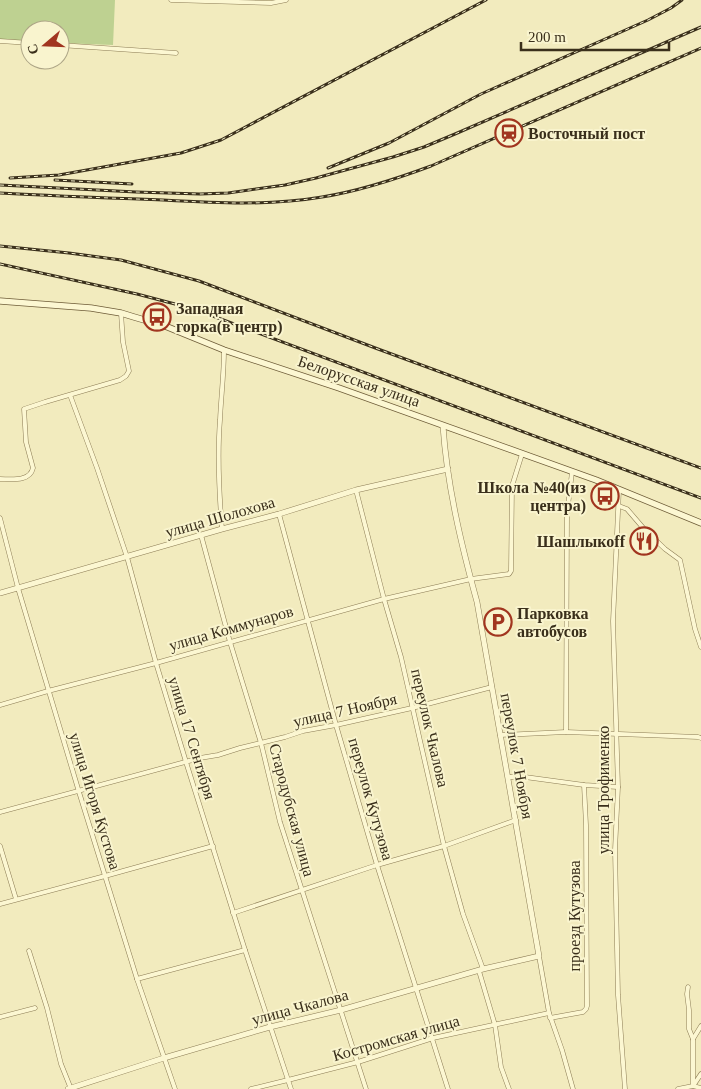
<svg xmlns="http://www.w3.org/2000/svg" width="701" height="1089" viewBox="0 0 701 1089" font-family="Georgia,serif">
<rect width="100%" height="100%" fill="#f2ebbe"/>
<polygon fill="#bed191" points="0,0 115,0 113,45 60,43 60,30 30,30 30,41 0,39"/>
<g fill="none" stroke-linecap="round" stroke-linejoin="round">
<g stroke="#8c7c55" stroke-width="5">
<g id="minor">
<polyline points="171,0 271,3 286,0"/>
<polyline points="0,41 30,43"/>
<polyline points="60,45 176,53"/>
<polyline points="70,395 97,468 127,557 156,663 186,762 245,950 291,1089"/>
<path d="M0,479C11,479 30,482 33,468L26,442L24,409L45,402L120,380L126,376L129,371L123,342L121,313"/>
<polyline points="356,490 384,599 401,657 444,846 463,914 483,969"/>
<polyline points="619,490 613,621 618,787 615,850 618,995 625,1089"/>
<polyline points="619,506 627,509 645,530 665,549 680,560 695,629 701,647"/>
<polyline points="279,514 336,725 377,865 448,1089"/>
<polyline points="0,518 18,588 79,792 137,979 175,1089"/>
<path d="M222,529C219,492 217,457 220,420C221,397 224,374 224,350"/>
<polyline points="201,535 230,642 261,743 280,822 366,1089"/>
<polyline points="0,705 48,691 156,663 384,599 471,579 509,574 511,571 512,486 522,454"/>
<polyline points="566,732 567,514 572,472"/>
<polyline points="500,735 566,732 698,737 701,738"/>
<polyline points="508,777 525,777 584,785 618,787"/>
<polyline points="0,812 200,758 218,755 240,748 285,737 303,731 336,725 412,708 492,687"/>
<polyline points="0,846 16,899"/>
<polyline points="0,904 105,876 213,846"/>
<polyline points="233,913 377,865 444,846 516,820"/>
<polyline points="29,951 47,1008 61,1064 71,1089"/>
<polyline points="539,956 549,1013 562,1050 573,1089"/>
<polyline points="479,971 495,1025 501,1067 509,1089"/>
<polyline points="137,979 245,950"/>
<polyline points="688,987 687,994 689,1010 689,1029 693,1039 693,1086"/>
<polyline points="0,1017 35,1008"/>
<polyline points="550,1018 583,1012 586,1009 587,1006 586,825 584,785"/>
<polyline points="693,1039 701,1026"/>
<polyline points="693,1086 701,1074"/>
<polyline points="251,1089 288,1080 358,1062 433,1038 549,1013"/>
<polyline points="678,1089 693,1086 701,1088"/>
</g>
</g>
<g stroke="#8c7c55" stroke-width="6">
<g id="tertiary">
<polyline points="0,593 222,529 279,514 356,490 448,469"/>
<path d="M68,1089L164,1058L270,1027L341,1010L483,969L539,956L477,602C461,544 447,485 443,426"/>
</g>
</g>
<g stroke="#6e5c38" stroke-width="7">
<polyline id="secondary" points="0,301 91,308 121,313 134,317 165,326 224,350 339,388 596,480 701,523"/>
</g>
<use href="#minor" stroke="#fcf7d2" stroke-width="4"/>
<use href="#tertiary" stroke="#fcf7d2" stroke-width="5"/>
<use href="#secondary" stroke="#fcf7d2" stroke-width="5.5"/>
<g stroke="#3a2f1b" stroke-width="3">
<g id="rail">
<polyline points="328,168 389,143 481,94 648,20 671,8 682,0"/>
<polyline points="10,178 59,175 181,153 221,140 486,0"/>
<polyline points="55,180 132,184"/>
<polyline points="0,185 136,192 200,194 228,193 285,185 316,178 393,157 424,147 455,134 701,27"/>
<path d="M0,193C54,196 109,198 163,200C216,203 269,206 322,197C360,191 396,179 431,166L701,48"/>
<polyline points="0,246 69,253 121,260 199,281 378,349 701,468"/>
<polyline points="0,264 137,294 194,309 701,498"/>
</g>
</g>
<use href="#rail" stroke="#f9f4ce" stroke-width="1" stroke-dasharray="4" stroke-linecap="butt"/>
</g>
<defs>
<g id="station-ring" transform="scale(1.4375)"><circle r="9.5" fill="#f9f4ce" stroke="#a1351f" stroke-width="1.5"/><path d="M-3-6H3Q5-6 5-4V2Q5 4 3 4L4.5 6H3L1.5 4h-3L-3 6H-4.5L-3 4Q-5 4-5 2V-4Q-5-6-3-6ZM-3.5-4v3h7v-3ZM-3.5 1v1.5H-2V1ZM2 1v1.5H3.5V1Z" fill="#a1351f"/></g>
<g id="bus-ring" transform="scale(1.4375)"><circle r="9.5" fill="#f9f4ce" stroke="#a1351f" stroke-width="1.5"/><path d="M-5-6H5V4H4V6H2V4H-2V6H-4V4H-5ZM-3.5-4V0h7V-4ZM-3.5 1.2v1.5H-2V1.2ZM2 1.2v1.5H3.5V1.2Z" fill="#a1351f"/></g>
<g id="restaurant-ring" transform="scale(1.4375)"><circle r="9.5" fill="#f9f4ce" stroke="#a1351f" stroke-width="1.5"/><path d="M-5-6h1v4h1v-4h1v4h1v-4h1v5L-1.5 .5V6h-2V.5L-5-1ZM5-6V6H3V1.5H1.5Q1.5-4 5-6Z" fill="#a1351f"/></g>
<g id="parking-ring" transform="scale(1.4375)"><circle r="9.5" fill="#f9f4ce" stroke="#a1351f" stroke-width="1.5"/><path d="M-3.5-5.5H1a3.5 3.5 0 0 1 0 7H-1V5.5H-3.5ZM-1-3.4V-.6H.8a1.4 1.4 0 0 0 0-2.8Z" fill="#a1351f"/></g>
</defs>
<g fill-rule="evenodd">
<use href="#station-ring" x="509" y="133"/>
<use href="#bus-ring" x="157" y="317"/>
<use href="#bus-ring" x="605" y="496"/>
<use href="#restaurant-ring" x="644" y="541"/>
<use href="#parking-ring" x="498" y="622"/>
</g>
<g text-anchor="middle" dominant-baseline="central" stroke-width="4" stroke-linejoin="round" paint-order="stroke">
<g font-size="16" font-weight="bold" fill="#3a2f1b" stroke="#f9f4ce" text-anchor="start">
<text x="528" y="133">Восточный пост</text>
<text x="176" y="308">Западная<tspan x="176" dy="18">горка(в центр)</tspan></text>
<text x="586" y="487" text-anchor="end">Школа №40(из<tspan x="586" dy="18">центра)</tspan></text>
<text x="625" y="541" text-anchor="end">Шашлыкоff</text>
<text x="517" y="613">Парковка<tspan x="517" dy="18">автобусов</tspan></text>
</g>
<g font-size="16" fill="#3a2f1b" stroke="#f9f4ce">
<text transform="translate(359 381) rotate(19)">Белорусская улица</text>
<text transform="translate(220 517) rotate(-16)">улица Шолохова</text>
<text transform="translate(231 628) rotate(-16)">улица Коммунаров</text>
<text transform="translate(345 710) rotate(-13)">улица 7 Ноября</text>
<text transform="translate(430 728) rotate(77)">переулок Чкалова</text>
<text transform="translate(192 738) rotate(73)">улица 17 Сентября</text>
<text transform="translate(517 756) rotate(80)">переулок 7 Ноября</text>
<text transform="translate(603 790) rotate(-90)">улица Трофименко</text>
<text transform="translate(371 799) rotate(74)">переулок Кутузова</text>
<text transform="translate(95 801) rotate(73)">улица Игоря Кустова</text>
<text transform="translate(292 810) rotate(75)">Стародубская улица</text>
<text transform="translate(574 916) rotate(-90)">проезд Кутузова</text>
<text transform="translate(300 1007) rotate(-15)">улица Чкалова</text>
<text transform="translate(396 1038) rotate(-16)">Костромская улица</text>
</g>
</g>
<g transform="translate(45 45) rotate(251)"><circle r="24" fill="#f9f4ce" stroke="#ada586"/>
<path d="M0-4L9 19L0 12L-9 19Z" fill="#a1351f"/>
<text y="-8" font-size="14" font-weight="bold" text-anchor="middle" fill="#3a2f1b">С</text>
</g>
<path d="M521 42v8h148v-8" fill="none" stroke="#3a2f1b" stroke-width="2.5"/>
<text x="528" y="42" font-size="15" fill="#3a2f1b" stroke="#f9f4ce" stroke-width="4" paint-order="stroke">200 m</text>
</svg>
